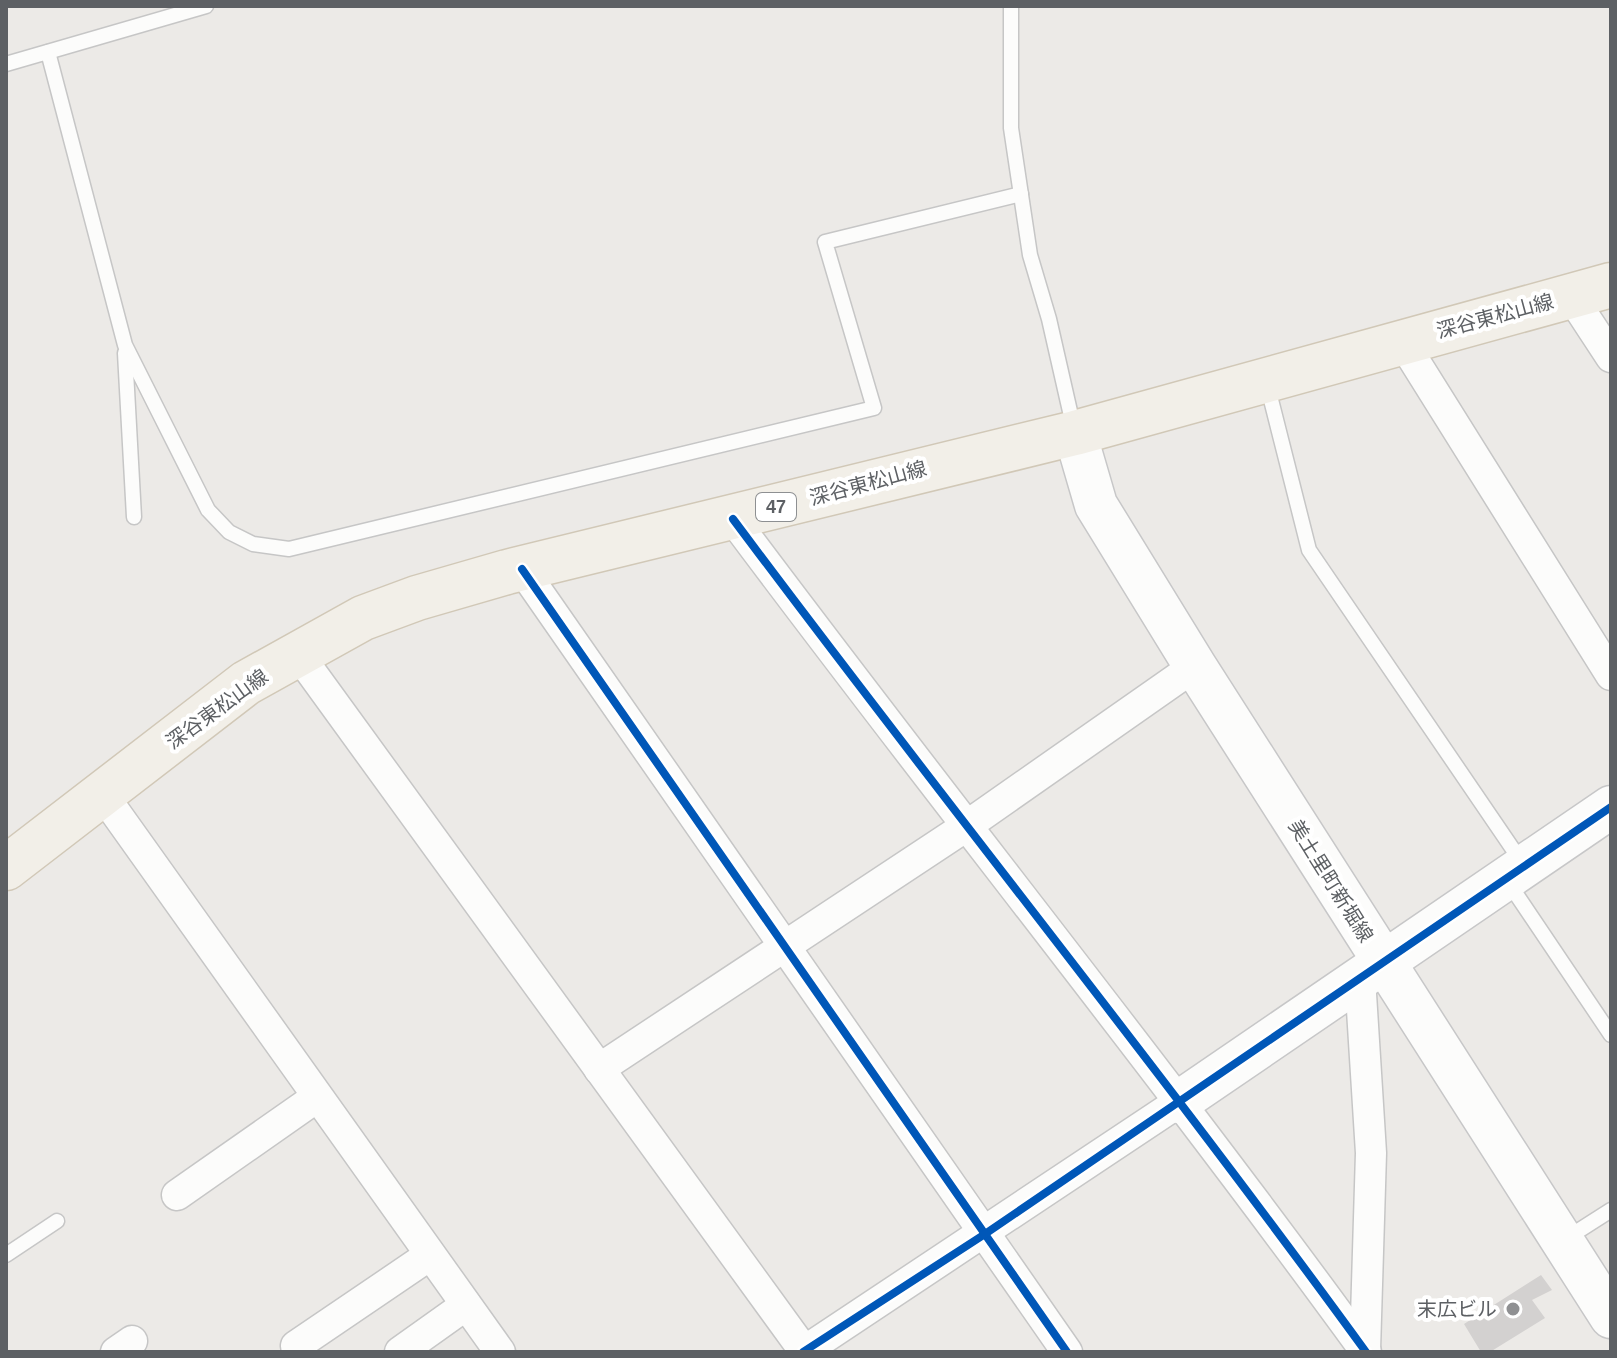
<svg xmlns="http://www.w3.org/2000/svg" width="1617" height="1358" viewBox="0 0 1617 1358" font-family="Helvetica,'Noto Sans JP',sans-serif">
<rect width="100%" height="100%" fill="#eceae7"/>
<polygon fill="#d3d1d0" points="1541,1275 1552,1290 1532,1300 1545,1318 1490,1352 1481,1352 1464,1324"/>
<g fill="none" stroke-linecap="round" stroke-linejoin="round">
<g stroke="#c6c6c6" stroke-width="17">
<g id="lane">
<polyline points="1011,6 1011,128 1030,255 1049,319 1074,429"/>
<polyline points="48,52 125,345 208,510 229,532 253,544 289,549 874,408 825,242 1021,194"/>
<polyline points="6,64 206,6"/>
<polyline points="125,353 134,517"/>
<polyline points="1267,384 1309,550 1523,864"/>
<polyline points="1508,882 1611,1035"/>
<polyline points="1564,1240 1611,1210"/>
<polyline points="6,1255 57,1221"/>
</g>
</g>
<g stroke="#c6c6c6" stroke-width="33">
<g id="street">
<polyline points="1571,296 1611,357"/>
<polyline points="1402,341 1611,675"/>
<path d="M733,519C941,798 1161,1070 1366,1352"/>
<polyline points="522,569 1067,1352"/>
<polyline points="298,654 805,1352"/>
<polyline points="103,795 500,1352"/>
<polyline points="1360,978 1371,1153 1365,1350"/>
<polyline points="599,1069 965,827 1195,666"/>
<polyline points="177,1195 317,1097"/>
<polyline points="116,1352 132,1341"/>
<polyline points="300,1352 296,1346 430,1255"/>
<polyline points="400,1352 466,1305"/>
<polyline points="803,1352 1179,1102"/>
</g>
</g>
<g stroke="#c7c7c8" stroke-width="45">
<g id="secondary">
<polyline points="1075,433 1096,505 1195,666 1611,1317"/>
<polyline points="1179,1102 1611,807"/>
</g>
</g>
<g stroke="#d1c8b7" stroke-width="47">
<polyline id="primary" points="6,868 246,683 363,618 417,598 507,572 1075,433 1611,285"/>
</g>
<use href="#lane" stroke="#fcfcfb" stroke-width="14"/>
<use href="#street" stroke="#fcfcfb" stroke-width="30"/>
<use href="#secondary" stroke="#fcfcfb" stroke-width="42"/>
<use href="#primary" stroke="#f2efe8" stroke-width="44"/>
<g stroke="#fff" stroke-width="13">
<g id="cycleway">
<path d="M733,519C941,798 1161,1070 1366,1352"/>
<polyline points="522,569 1067,1352"/>
<polyline points="803,1352 985,1234 1611,807"/>
</g>
</g>
<use href="#cycleway" stroke="#0057b8" stroke-width="8"/>
</g>
<circle fill="#8f9092" stroke="#fff" stroke-width="3" cx="1513" cy="1309" r="8"/>
<g text-anchor="middle" dominant-baseline="central" stroke-width="8" stroke-linejoin="round" paint-order="stroke">
<rect fill="#fff" stroke="#8e9092" stroke-width="2" x="756" y="493" width="40" height="28" rx="6"/>
<g font-size="18" font-weight="bold" fill="#5d6064">
<text x="776" y="507">47</text>
</g>
<g font-size="20" fill="#5d6064" stroke="#fff">
<text transform="translate(1495 316) rotate(-15)">深谷東松山線</text>
<text transform="translate(868 483) rotate(-15)">深谷東松山線</text>
<text transform="translate(217 709) rotate(-36)">深谷東松山線</text>
<text transform="translate(1331 881) rotate(58)">美土里町新堀線</text>
</g>
<g font-size="20" fill="#5d6064" stroke="#fff" text-anchor="end">
<text x="1497" y="1309">末広ビル</text>
</g>
</g>
<rect width="1617" height="1358" fill="none" stroke="#5d6064" stroke-width="16"/>
</svg>
